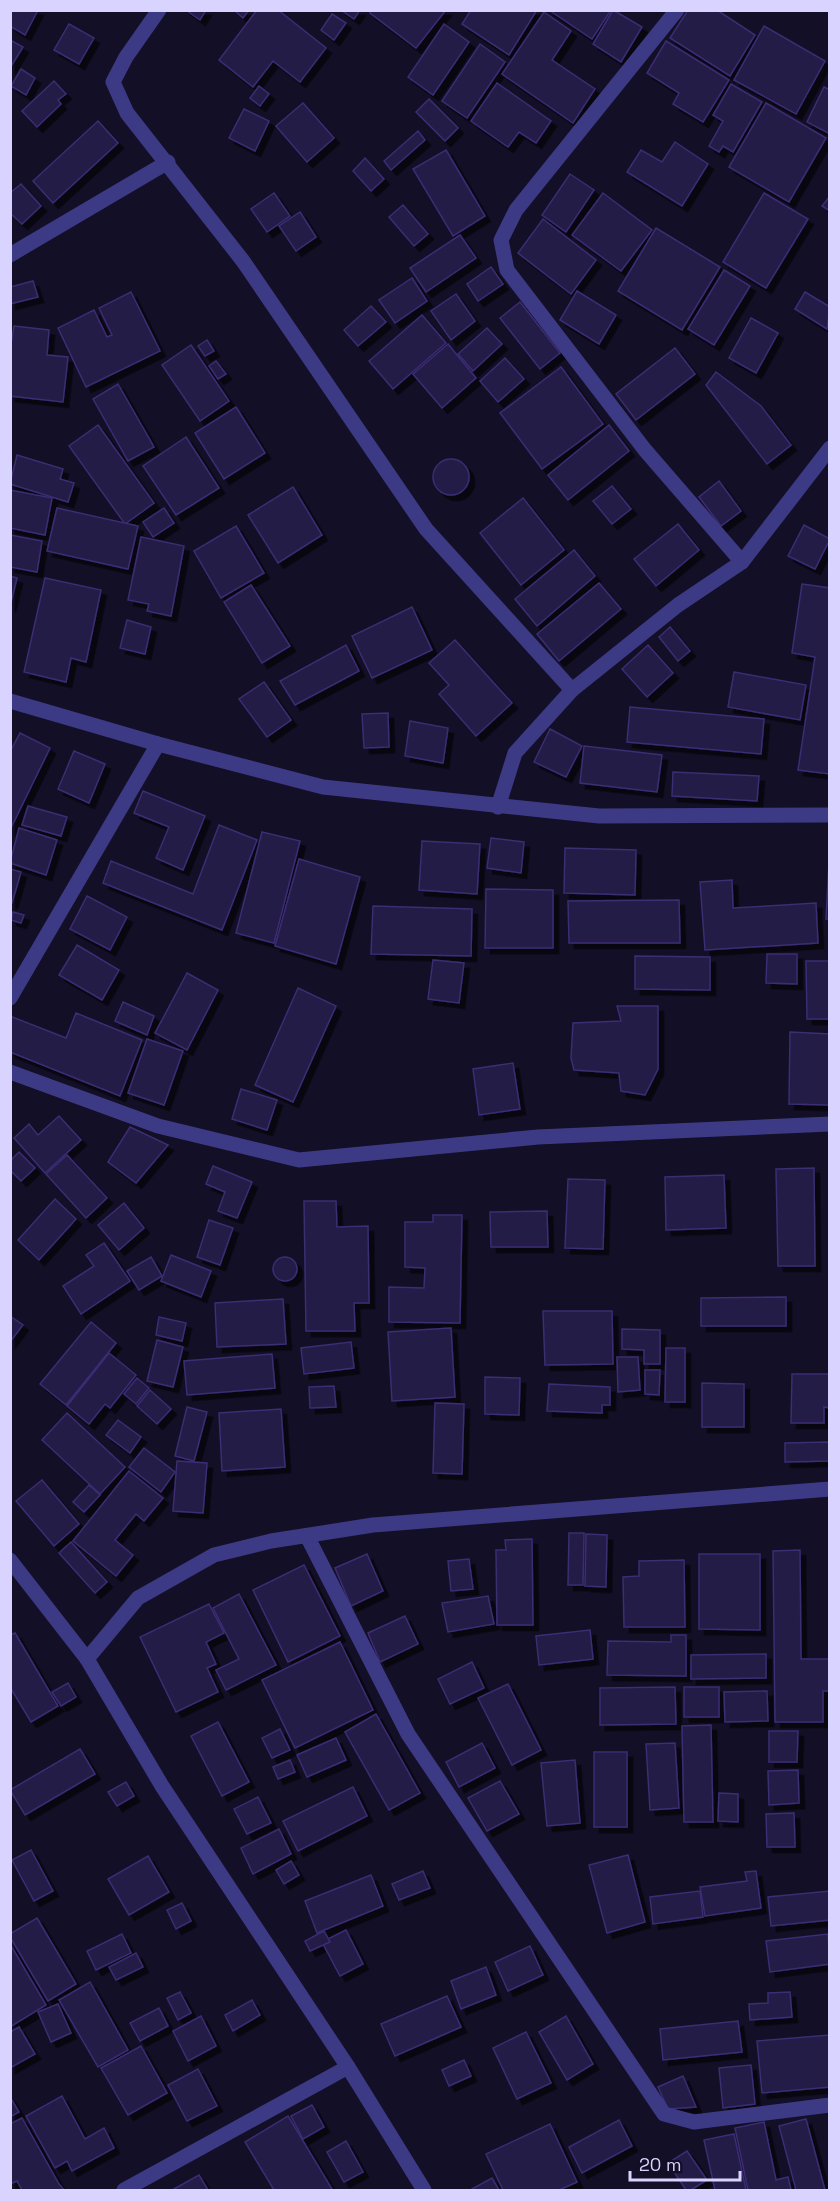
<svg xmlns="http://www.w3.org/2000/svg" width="840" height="2201" viewBox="0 0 840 2201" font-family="'Space Grotesk',sans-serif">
<defs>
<filter id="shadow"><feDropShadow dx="5.5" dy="5.5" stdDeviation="0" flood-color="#0009"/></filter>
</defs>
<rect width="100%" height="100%" fill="#130f26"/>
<g fill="#241b47" stroke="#3b2d73" stroke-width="1.5" filter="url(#shadow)">
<polygon points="10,10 38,10 25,35 10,26"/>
<polygon points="186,10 206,10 200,20"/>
<polygon points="234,10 249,10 243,18"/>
<polygon points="257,10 278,10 326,48 300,82 273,61 253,87 219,60"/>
<polygon points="341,10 360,10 354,19"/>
<polygon points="372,10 446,10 416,48 370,13"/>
<polygon points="471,10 537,10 509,55 462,24"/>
<polygon points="549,10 611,10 592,39"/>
<polygon points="613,10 642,27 621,62 593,44"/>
<polygon points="688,10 717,10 755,35 730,76 670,38"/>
<polygon points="544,12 571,31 552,60 595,89 573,123 502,74"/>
<polygon points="332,14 346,23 334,40 321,30"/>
<polygon points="69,24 94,38 79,64 54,50"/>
<polygon points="444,24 469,42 433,95 408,77"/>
<polygon points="764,26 825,61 796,114 734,80"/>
<polygon points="10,40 23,47 10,68"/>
<polygon points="666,41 729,80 703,122 673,104 679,93 647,73"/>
<polygon points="480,44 505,62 467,118 442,101"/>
<polygon points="21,69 35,78 26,95 11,86"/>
<polygon points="54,81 66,94 58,100 61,104 37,127 22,111"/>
<polygon points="497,83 551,121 536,143 519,132 508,147 471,121"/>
<polygon points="731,84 762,102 733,152 723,146 719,152 709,146 723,121 713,115"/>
<polygon points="259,86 269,94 260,106 250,98"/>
<polygon points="824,87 830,90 830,134 807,122"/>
<polygon points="429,99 458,128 445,141 416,112"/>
<polygon points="303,103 334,138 307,162 276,126"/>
<polygon points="766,103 826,138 789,202 729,167"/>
<polygon points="244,109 269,121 255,151 229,138"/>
<polygon points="98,121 118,143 53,203 33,181"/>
<polygon points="418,131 425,140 391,170 384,161"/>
<polygon points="675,142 708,164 682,206 627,172 641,150 662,162"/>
<polygon points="446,150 485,216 453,236 413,169"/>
<polygon points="365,158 384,179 371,191 353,171"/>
<polygon points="570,174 594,190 566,232 542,215"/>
<polygon points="21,184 41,206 22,224 10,213 10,193"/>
<polygon points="274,193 290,216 267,232 251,209"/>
<polygon points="603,193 652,230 621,271 572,235"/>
<polygon points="764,193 808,219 766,288 723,262"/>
<polygon points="830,196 830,211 822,206"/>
<polygon points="403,205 428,234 414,246 389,217"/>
<polygon points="300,212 316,237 296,251 279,226"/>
<polygon points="543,219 596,260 571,294 518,253"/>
<polygon points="656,228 720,267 682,330 618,291"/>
<polygon points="460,235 476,258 426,292 410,268"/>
<polygon points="491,267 503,284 478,301 467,284"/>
<polygon points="724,270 750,286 714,345 688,329"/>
<polygon points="412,278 427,301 395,323 379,300"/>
<polygon points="33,281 38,297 10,304 10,287"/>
<polygon points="577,291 616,315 599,344 560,320"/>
<polygon points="131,292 160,351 86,387 58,328 94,310 107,337 112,335 99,308"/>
<polygon points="805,292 830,307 827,329 795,309"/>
<polygon points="456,294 475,321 451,340 431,311"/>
<polygon points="520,302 560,353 540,369 500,318"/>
<polygon points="371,306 386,322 358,346 344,330"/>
<polygon points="422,315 446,343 393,389 369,361"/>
<polygon points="751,318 778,333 756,373 729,358"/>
<polygon points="14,326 49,330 47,355 68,357 63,402 10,396 10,351"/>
<polygon points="487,328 502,344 473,371 458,354"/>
<polygon points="207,340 214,351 205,356 198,346"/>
<polygon points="448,344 476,378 442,408 413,374"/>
<polygon points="191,345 229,401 200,421 162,365"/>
<polygon points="675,348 695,374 636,420 616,394"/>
<polygon points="505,358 524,379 498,402 480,381"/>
<polygon points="216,361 226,374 218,379 209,366"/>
<polygon points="561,367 603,424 542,469 500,413"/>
<polygon points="716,372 761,406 791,445 767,464 706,385"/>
<polygon points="118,384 154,447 128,461 93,399"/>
<polygon points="236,407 265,453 224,479 195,433"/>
<polygon points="98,425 154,503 125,524 69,446"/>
<polygon points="609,425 629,451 568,500 548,475"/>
<polygon points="186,437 219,488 176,515 143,466"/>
<polygon points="17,455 63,469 60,479 74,483 68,502 10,484"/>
<circle cx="451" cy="477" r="18"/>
<polygon points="719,481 741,511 721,526 699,497"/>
<polygon points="612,486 631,509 612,524 593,501"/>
<polygon points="293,487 322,535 278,563 248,515"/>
<polygon points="10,490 52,498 45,535 10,528"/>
<polygon points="523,498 564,550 521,585 480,533"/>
<polygon points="57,508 138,526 128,569 47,551"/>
<polygon points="164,508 174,523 153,537 143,522"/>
<polygon points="678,524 699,550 656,586 634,559"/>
<polygon points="804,525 830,539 815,569 788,556"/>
<polygon points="236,526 264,573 221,598 194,551"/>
<polygon points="10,535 42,541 37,572 10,567"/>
<polygon points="141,537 184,546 171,616 147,611 149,604 128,600"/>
<polygon points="574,550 595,576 537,626 515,599"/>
<polygon points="10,576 17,578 10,607"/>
<polygon points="45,578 101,590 86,662 71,658 66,682 24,672"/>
<polygon points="599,583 621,609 559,661 537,634"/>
<polygon points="802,584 830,588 830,774 798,770 815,657 792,653"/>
<polygon points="251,585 290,646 262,663 224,602"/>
<polygon points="412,607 432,650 372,678 352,636"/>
<polygon points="127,620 151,627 145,654 120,648"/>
<polygon points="670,627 690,651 678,661 659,637"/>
<polygon points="455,640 512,703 476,736 439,694 449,685 429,663"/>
<polygon points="346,645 359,671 295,705 280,681"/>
<polygon points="648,645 673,673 647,697 622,669"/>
<polygon points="734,672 806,685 800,720 728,707"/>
<polygon points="264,682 291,720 267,737 239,699"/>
<polygon points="630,707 764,719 761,754 627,742"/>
<polygon points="388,713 389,747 364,748 362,714"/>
<polygon points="410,721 448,728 443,763 405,756"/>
<polygon points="550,729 582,746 566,777 534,762"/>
<polygon points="20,733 50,748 10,830 10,752"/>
<polygon points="584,746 662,755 657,792 580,783"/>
<polygon points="74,751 105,764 89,803 58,789"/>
<polygon points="673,772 759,776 757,801 672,796"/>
<polygon points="143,791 205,816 183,870 156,858 169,827 134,813"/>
<polygon points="28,806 67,817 61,836 22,825"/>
<polygon points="219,825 257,840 222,930 103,883 111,861 193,894"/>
<polygon points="19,828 57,840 46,875 10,863"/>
<polygon points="262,832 300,841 274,943 236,933"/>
<polygon points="491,838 524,842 521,873 487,868"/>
<polygon points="422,841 480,844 477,894 419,890"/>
<polygon points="830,844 830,919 826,919"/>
<polygon points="565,848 636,850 635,895 564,893"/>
<polygon points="299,859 360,877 336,964 275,946"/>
<polygon points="10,869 21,872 12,903 10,903"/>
<polygon points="732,880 733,908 816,903 818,943 705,950 700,882"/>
<polygon points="486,889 553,890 553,948 485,948"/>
<polygon points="87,896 127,917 110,950 70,929"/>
<polygon points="679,900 680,943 569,943 568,901"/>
<polygon points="373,906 472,909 471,956 371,954"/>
<polygon points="13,912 24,915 21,923 11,920"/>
<polygon points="77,945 119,970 102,1000 59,975"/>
<polygon points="767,954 797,954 797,984 766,983"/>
<polygon points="635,956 710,957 710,990 635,989"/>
<polygon points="433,960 464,963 459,1003 428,999"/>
<polygon points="806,961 830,961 830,1019 807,1019"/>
<polygon points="187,973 218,990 187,1050 155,1033"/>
<polygon points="298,988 336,1006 293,1102 255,1085"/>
<polygon points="123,1002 154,1016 147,1035 115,1021"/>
<polygon points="617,1006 658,1006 658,1069 645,1095 621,1091 619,1073 574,1070 571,1058 573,1023 621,1021"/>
<polygon points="76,1013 142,1040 120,1096 10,1052 10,1016 66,1038"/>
<polygon points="790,1032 830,1034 829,1105 789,1104"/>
<polygon points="147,1039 183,1051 164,1105 128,1093"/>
<polygon points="513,1063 520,1109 479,1115 473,1069"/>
<polygon points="241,1089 277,1100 267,1130 232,1119"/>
<polygon points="59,1116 81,1140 45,1173 14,1138 29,1124 38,1135"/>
<polygon points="130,1127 168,1145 136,1183 108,1162"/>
<polygon points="19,1152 35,1168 21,1181 10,1170 10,1161"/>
<polygon points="67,1155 107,1198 86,1218 46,1174"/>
<polygon points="213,1166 252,1182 237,1218 218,1211 225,1192 206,1184"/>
<polygon points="814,1168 815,1266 778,1266 776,1169"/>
<polygon points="724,1175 726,1228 666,1230 665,1177"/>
<polygon points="568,1179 605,1180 603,1249 565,1248"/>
<polygon points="55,1199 76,1219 39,1260 18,1240"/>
<polygon points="304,1201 336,1201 337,1227 368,1226 369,1303 354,1303 355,1331 306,1331"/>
<polygon points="124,1203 144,1228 119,1250 98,1225"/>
<polygon points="547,1211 548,1247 491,1247 490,1212"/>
<polygon points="433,1215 462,1215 460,1323 389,1322 389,1287 424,1288 425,1268 405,1267 405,1222 433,1222"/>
<polygon points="209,1220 233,1228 220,1265 197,1257"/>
<polygon points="104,1243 130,1281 81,1314 63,1286 94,1266 86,1255"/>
<polygon points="171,1255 211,1271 201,1297 161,1281"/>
<circle cx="285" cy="1269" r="12"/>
<polygon points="151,1257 162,1276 139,1290 127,1271"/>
<polygon points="786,1297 786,1326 701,1326 701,1298"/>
<polygon points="283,1299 286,1344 217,1347 215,1303"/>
<polygon points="543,1311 612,1311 613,1364 545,1365"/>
<polygon points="10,1316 23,1325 10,1342"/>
<polygon points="159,1317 186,1323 182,1341 156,1335"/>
<polygon points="91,1322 116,1343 66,1405 40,1384"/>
<polygon points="451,1328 455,1397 392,1401 388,1332"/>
<polygon points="622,1329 660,1330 660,1364 644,1364 644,1350 622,1349"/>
<polygon points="157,1340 183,1347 173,1387 147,1381"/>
<polygon points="351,1342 354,1368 304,1374 301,1348"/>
<polygon points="666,1348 685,1348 685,1402 665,1402"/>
<polygon points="109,1353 136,1375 110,1408 105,1404 89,1424 67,1406"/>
<polygon points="272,1354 275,1388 187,1395 184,1361"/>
<polygon points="617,1357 638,1357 640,1390 618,1392"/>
<polygon points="645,1370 660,1370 659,1395 645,1394"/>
<polygon points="792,1374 830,1374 830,1408 824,1407 824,1423 791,1423"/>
<polygon points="485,1377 520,1378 519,1415 485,1414"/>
<polygon points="137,1378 149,1388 136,1404 124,1394"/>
<polygon points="702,1383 744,1384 744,1427 702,1427"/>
<polygon points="549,1384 610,1387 610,1405 602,1405 602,1413 547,1411"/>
<polygon points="334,1386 336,1407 310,1408 309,1387"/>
<polygon points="150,1390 171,1409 157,1424 137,1406"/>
<polygon points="435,1403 464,1404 462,1474 433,1473"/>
<polygon points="187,1407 207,1412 194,1461 175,1456"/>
<polygon points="281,1409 285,1467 222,1471 219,1413"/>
<polygon points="67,1413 125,1467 100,1494 42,1440"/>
<polygon points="118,1420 141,1437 130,1453 106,1435"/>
<polygon points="830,1442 830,1461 785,1462 785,1443"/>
<polygon points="144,1448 175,1472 161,1492 129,1467"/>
<polygon points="177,1461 207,1463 203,1513 173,1511"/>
<polygon points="129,1471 163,1498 144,1521 136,1514 115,1540 133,1555 116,1576 73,1541"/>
<polygon points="42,1480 79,1524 54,1546 16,1501"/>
<polygon points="89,1485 100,1495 84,1512 73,1502"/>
<polygon points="569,1533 584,1533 583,1585 568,1585"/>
<polygon points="586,1534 607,1535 606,1587 585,1586"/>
<polygon points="532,1539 533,1625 497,1625 496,1550 506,1550 505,1540"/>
<polygon points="71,1542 107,1582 95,1593 59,1553"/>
<polygon points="800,1550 801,1659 830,1659 830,1691 823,1691 823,1722 775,1722 773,1551"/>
<polygon points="367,1554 383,1591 351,1606 335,1568"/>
<polygon points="699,1554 760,1554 760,1630 699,1629"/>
<polygon points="469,1559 473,1589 451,1591 448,1561"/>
<polygon points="684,1560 685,1627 624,1627 623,1577 639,1576 639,1561"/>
<polygon points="304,1565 340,1636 288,1662 253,1590"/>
<polygon points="239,1594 276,1665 226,1690 216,1670 239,1659 213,1608"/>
<polygon points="488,1596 494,1624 448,1632 442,1603"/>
<polygon points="209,1604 224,1633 206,1642 216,1664 207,1668 218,1692 176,1712 140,1637"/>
<polygon points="405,1616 418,1644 380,1662 368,1633"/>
<polygon points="590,1630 593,1659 539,1665 536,1636"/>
<polygon points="15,1633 58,1706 31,1722 10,1687 10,1635"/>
<polygon points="671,1635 686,1635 686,1676 607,1675 608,1641 671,1642"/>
<polygon points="340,1642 373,1710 295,1748 262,1680"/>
<polygon points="766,1654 766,1678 691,1679 691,1655"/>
<polygon points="472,1662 484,1688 450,1704 438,1679"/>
<polygon points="68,1683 76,1697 61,1706 52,1692"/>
<polygon points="508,1684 541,1750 512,1765 478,1698"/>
<polygon points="675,1687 676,1724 600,1725 600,1688"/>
<rect x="684" y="1687" width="35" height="30"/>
<polygon points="767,1691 768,1721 725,1722 724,1692"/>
<polygon points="376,1714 420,1793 389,1810 345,1732"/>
<polygon points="218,1722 249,1782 222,1796 191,1736"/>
<polygon points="711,1725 713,1822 684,1822 682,1726"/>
<polygon points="280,1729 290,1750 272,1758 262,1738"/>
<polygon points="769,1731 798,1731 797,1762 769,1762"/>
<polygon points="336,1738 346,1760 307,1777 297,1755"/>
<polygon points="482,1743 495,1768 459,1787 446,1762"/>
<polygon points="675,1743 679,1808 650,1810 646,1744"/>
<polygon points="80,1749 95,1774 25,1815 10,1790"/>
<rect x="594" y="1752" width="33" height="75"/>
<polygon points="290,1760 295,1772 278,1779 273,1767"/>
<polygon points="575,1760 580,1823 547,1826 541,1763"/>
<polygon points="798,1770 799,1803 769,1805 768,1771"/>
<polygon points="500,1781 519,1814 487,1831 468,1798"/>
<polygon points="126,1782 134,1796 117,1806 108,1792"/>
<polygon points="353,1787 367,1816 298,1851 283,1821"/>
<polygon points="719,1793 738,1794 738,1822 718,1821"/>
<polygon points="258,1797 271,1823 247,1834 234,1809"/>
<polygon points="794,1813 795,1847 767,1847 766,1814"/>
<polygon points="279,1829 291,1854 253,1874 241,1848"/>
<polygon points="31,1850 53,1891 34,1901 12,1860"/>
<polygon points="628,1855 645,1922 607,1933 589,1865"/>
<polygon points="148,1856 169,1892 129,1915 108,1879"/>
<polygon points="291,1861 299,1875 284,1884 276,1870"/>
<polygon points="423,1871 430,1888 399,1900 392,1884"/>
<polygon points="756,1871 761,1908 705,1916 700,1887 747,1881 745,1872"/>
<polygon points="371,1875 383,1906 317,1933 305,1901"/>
<polygon points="700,1891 703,1917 653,1924 650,1897"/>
<polygon points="830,1891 830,1920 771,1926 768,1897"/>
<polygon points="182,1903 191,1921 176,1929 167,1910"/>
<polygon points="37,1918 76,1984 48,2001 10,1937 10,1934"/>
<polygon points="346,1930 363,1964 340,1976 322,1942"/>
<polygon points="324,1931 330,1942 310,1951 305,1941"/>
<polygon points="122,1934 131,1953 96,1970 87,1951"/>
<polygon points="828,1934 830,1964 770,1972 766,1941"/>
<polygon points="10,1944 46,2005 10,2027"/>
<polygon points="530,1946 543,1975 508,1991 495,1962"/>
<polygon points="136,1953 143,1967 116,1980 109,1967"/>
<polygon points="486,1967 496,1995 461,2009 451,1981"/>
<polygon points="90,1982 128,2050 98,2067 59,2000"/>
<polygon points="180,1992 191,2013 178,2020 167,1998"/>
<polygon points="790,1992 792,2017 750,2020 749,2004 768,2003 768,1993"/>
<polygon points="447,1996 461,2027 395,2056 381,2024"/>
<polygon points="252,2000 260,2015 233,2031 225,2015"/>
<polygon points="58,2004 71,2033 51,2042 38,2012"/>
<polygon points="159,2008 168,2026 140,2041 130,2023"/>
<polygon points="201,2016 216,2046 188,2061 173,2031"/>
<polygon points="566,2016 593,2064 567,2080 539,2032"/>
<polygon points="738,2021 742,2052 663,2060 660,2029"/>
<polygon points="19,2027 35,2054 10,2068 10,2032"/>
<polygon points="526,2032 551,2083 517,2099 493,2048"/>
<polygon points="830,2035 830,2087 762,2093 757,2041"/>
<polygon points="141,2046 167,2093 128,2115 101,2068"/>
<polygon points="464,2060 471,2076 449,2086 442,2070"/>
<polygon points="751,2065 755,2104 723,2108 719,2068"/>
<polygon points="198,2069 217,2106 187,2121 168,2085"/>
<polygon points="683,2076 696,2107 668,2109 658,2087"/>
<polygon points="62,2096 85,2139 104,2128 114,2148 72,2171 67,2161 55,2168 26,2116"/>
<polygon points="10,2097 19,2112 10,2117"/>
<polygon points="312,2105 324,2127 303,2139 291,2116"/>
<polygon points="288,2116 332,2189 329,2190 274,2190 245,2142"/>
<polygon points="22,2118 59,2184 64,2190 22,2190 17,2181 10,2184 10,2124"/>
<polygon points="806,2119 825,2190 796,2190 779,2126"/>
<polygon points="619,2120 632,2146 582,2173 569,2147"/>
<polygon points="764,2122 776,2180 788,2177 791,2190 748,2190 735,2128"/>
<polygon points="550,2124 577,2182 559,2190 503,2190 486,2154"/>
<polygon points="734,2134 746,2190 715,2190 704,2140"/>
<polygon points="346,2141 363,2172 344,2182 327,2152"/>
<polygon points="687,2151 707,2180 691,2190 686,2190 668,2163"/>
<polygon points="199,2175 208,2190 175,2190 174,2189"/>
<polygon points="492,2178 499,2190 472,2190 472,2189"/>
</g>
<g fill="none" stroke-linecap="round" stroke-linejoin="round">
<g stroke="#3d3a85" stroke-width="15">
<polyline points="159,10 126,57 113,82 127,113 243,261 426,529 572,690"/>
<polyline points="677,10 516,210 501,240 507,270 645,450 742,562"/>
<polyline points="10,255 168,162"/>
<polyline points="10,701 158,744 323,787 599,816 830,815"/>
<polyline points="498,807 515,753 572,690 678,605 742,562 830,448"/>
<polyline points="10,998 158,744"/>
<polyline points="10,1072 158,1126 299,1160 538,1137 830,1124"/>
<polyline points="307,1536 408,1734 664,2114 694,2122 830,2105"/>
<polyline points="10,1560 87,1659 162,1786 348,2067 424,2190"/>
<polyline points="87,1659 138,1598 214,1555 271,1541 373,1525 830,1489"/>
<polyline points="124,2190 348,2067"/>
</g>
</g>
<rect width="840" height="2201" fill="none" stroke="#d9d4ff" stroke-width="24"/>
<path d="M630 2171v9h110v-9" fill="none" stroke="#d9d4ff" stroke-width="3"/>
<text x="639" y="2171" font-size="18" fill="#d9d4ff" stroke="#130f26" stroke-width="4.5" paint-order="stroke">20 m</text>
</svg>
